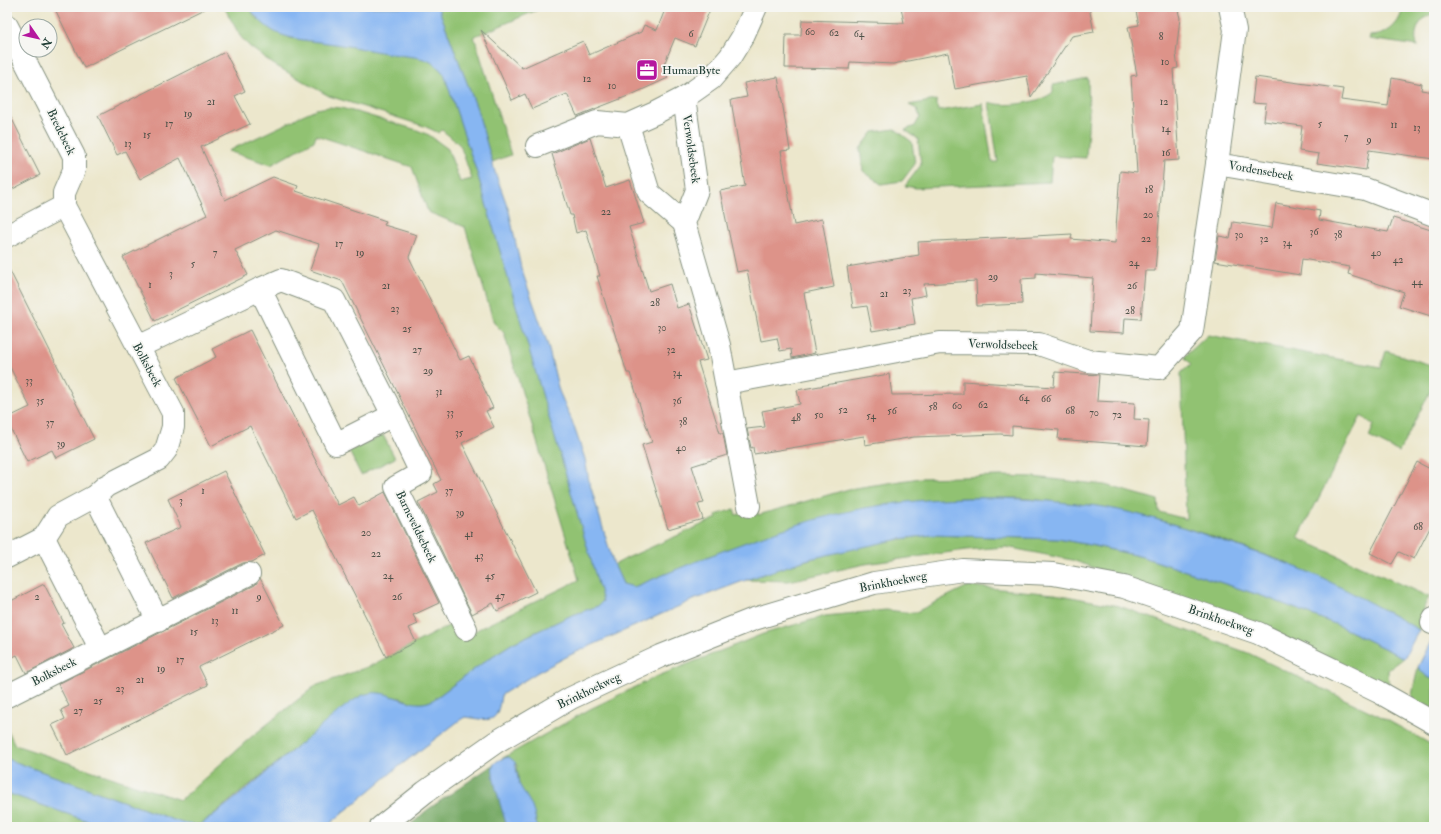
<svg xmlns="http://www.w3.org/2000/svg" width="1441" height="834" viewBox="0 0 1441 834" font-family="'IM FELL Double Pica',serif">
<rect width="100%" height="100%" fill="#f6f6f2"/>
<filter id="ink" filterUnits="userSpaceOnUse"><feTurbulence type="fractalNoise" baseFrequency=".025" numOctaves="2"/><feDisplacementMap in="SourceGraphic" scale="8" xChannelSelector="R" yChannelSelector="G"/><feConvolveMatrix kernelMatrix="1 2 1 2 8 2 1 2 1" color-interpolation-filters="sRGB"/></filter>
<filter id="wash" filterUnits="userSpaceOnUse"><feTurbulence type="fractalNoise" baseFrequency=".012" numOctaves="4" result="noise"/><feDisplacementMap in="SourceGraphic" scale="16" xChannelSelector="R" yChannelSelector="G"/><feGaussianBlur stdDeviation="0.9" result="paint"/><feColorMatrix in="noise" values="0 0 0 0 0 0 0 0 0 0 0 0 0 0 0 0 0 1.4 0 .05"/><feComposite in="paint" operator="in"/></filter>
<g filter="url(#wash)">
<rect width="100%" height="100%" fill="#ece7cc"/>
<g fill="#91c272" stroke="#588053">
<polygon points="224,7 249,7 256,18 290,38 337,44 399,55 418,57 430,61 439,68 444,74 478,176 603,599 602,603 598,606 570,616 513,643 488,659 433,700 426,703 416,704 401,698 361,696 336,715 200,825 182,823 7,759 7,729 15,745 180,800 250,738 315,686 370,666 452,624 460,638 579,580 504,333 494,323 465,227 428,212 412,167 316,135 314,141 271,165 228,151 292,121 298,117 316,109 329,107 341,108 360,113 417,130 429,135 448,149 460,182 472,179 460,145 442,130 439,133 424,126 329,96 273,64 249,46 240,36"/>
<polygon points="438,7 544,7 486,32 474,36 511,155 492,162 477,109"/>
<path d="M1403,7H1434V14C1421,15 1411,34 1418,46L1369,39L1370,36C1387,35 1400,25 1403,7Z"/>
<path d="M1088,78L1089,115L1086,158L1052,156L1050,182L916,188L905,186L921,165L918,139L905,130L915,126L920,117L917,109L909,105L936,100L938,111L983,104L992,162H998L989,102C1003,108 1042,103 1053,92V85Z"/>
<polygon points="895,129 912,142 915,164 902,181 881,184 863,171 860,149 873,132"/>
<polygon points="1208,335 1381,367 1386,351 1434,366 1434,384 1399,452 1369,437 1374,425 1361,416 1298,538 1429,597 1422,611 1419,630 1382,609 1282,561 1208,535 1152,518 1103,507 1020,498 961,498 882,505 863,509 794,526 729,549 634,587 623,584 614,565 627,558 717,518 716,515 734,509 736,515 757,509 758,515 849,489 920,478 1002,476 1033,477 1105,485 1158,500 1159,512 1186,519 1181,373 1191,364 1184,357"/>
<polygon points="383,435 395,458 361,475 349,451"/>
<path d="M932,535L1058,539L1095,546L1143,557L1268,598L1335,624L1404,658L1388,670L1389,689L1167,594L1072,560L1006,547L966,550L865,564L789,581L746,580C806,558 868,542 932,535Z"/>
<polygon points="968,586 1055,594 1119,606 1248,653 1380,716 1434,746 1434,827 537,827 535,816 519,784 517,765 509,757 501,759 590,709 658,676 763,634 825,616 886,610 914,613"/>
<polygon points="1418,667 1426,676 1434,680 1434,710 1411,700"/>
<polygon points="7,793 105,827 7,827"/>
</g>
<path fill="#74a864" stroke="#4a724c" d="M494,764C490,774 504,814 507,827H408L427,810Z"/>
<g fill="#87b6f2" stroke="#537a93">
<path d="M249,7H438L477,109L495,172L509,211L521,268L547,342L559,391L572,421L585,459L589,481L613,562L623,584L634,587C709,556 785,523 865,508C932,496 1000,495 1067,503C1079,504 1092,505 1104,507C1148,515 1190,529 1231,544C1264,555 1297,566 1328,581C1359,596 1389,613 1419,630L1404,658L1335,624L1268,598L1143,557L1095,546L1058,539L932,535L899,539L809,559L746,580L693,600L570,655L538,672L501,695C497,726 491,720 465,717L460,720L397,768L326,827H105L7,793V759L182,823L200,825C239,797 275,765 312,734C325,723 348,702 363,695C388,685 409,712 433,700L488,659L513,643L570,616L598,606L603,601L478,176L444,74C430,56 418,58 398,55C377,52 356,47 335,44C315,41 293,41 275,32C264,26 256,17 249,7Z"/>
<polygon points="1434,635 1434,680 1426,676 1418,667"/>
<path d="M509,757L515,762L519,784L531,804L535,816L537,827H507C504,816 490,774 493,766C495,760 504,758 509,757Z"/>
</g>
<g id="blocks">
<g fill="#dd9389">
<polygon points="54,7 208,7 84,68"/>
<polygon points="666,7 711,7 695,46 675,38 663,67 668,78 633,94 577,116 567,94 532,109 525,94 512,100 481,30 522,68 583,41 589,55 641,32 644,25 657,30"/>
<polygon points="901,7 1089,7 1094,32 1072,36 1031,97 1027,76 955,89 948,53 893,64 850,62 849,69 785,68 786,35 801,35 802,20 904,23"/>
<polygon points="1135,7 1177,7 1180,18 1176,54 1178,68 1173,69 1179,160 1164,161 1155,271 1145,271 1141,319 1125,318 1124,333 1090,331 1093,278 1036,273 1036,278 1021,279 1022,304 977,306 976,281 924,284 926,295 911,298 915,324 872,331 867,306 853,308 847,267 919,255 918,242 1072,234 1071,239 1115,243 1120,171 1137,173 1131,76 1137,75 1128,27 1139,25"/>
<polygon points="225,52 245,91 235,96 250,124 201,147 225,200 273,177 298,186 296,191 386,221 384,225 417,235 409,257 460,360 469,356 493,408 486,411 494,427 462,443 536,592 497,611 493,603 472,614 418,502 438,492 434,484 441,480 342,281 310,270 319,244 276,230 235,250 248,275 155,321 123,257 207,215 180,158 140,179 125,151 117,155 98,116"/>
<polygon points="778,77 790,150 781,151 794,225 822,219 834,287 804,293 815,353 792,358 791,349 780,351 777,338 761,341 747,270 737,272 720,191 745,186 731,100 747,97 744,83"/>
<polygon points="1255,77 1343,89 1341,100 1388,106 1392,78 1422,84 1421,90 1434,92 1434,159 1369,150 1366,170 1317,163 1319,154 1299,151 1302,126 1264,121 1266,104 1252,103"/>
<polygon points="7,109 40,175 7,192"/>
<polygon points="590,138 606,188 630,180 644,223 629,227 649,291 670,284 677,308 689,304 707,360 698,362 720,433 723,433 727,455 692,466 704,503 698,504 703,519 668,529 642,445 652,442 644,419 630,373 627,373 597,276 600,276 586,230 576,233 572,215 570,215 552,154"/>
<polygon points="1276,203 1320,211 1319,220 1388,232 1393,218 1434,231 1434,317 1399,306 1404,292 1348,274 1350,267 1302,259 1300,275 1215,261 1219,236 1230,238 1233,222 1272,228"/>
<polygon points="7,265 94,439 56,458 52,450 27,462 7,421 7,418 30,407 7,361"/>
<polygon points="250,330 338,505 354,497 359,506 385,492 439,603 413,615 418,624 409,628 416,642 386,657 312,510 296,518 250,426 211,446 176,378 216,357 212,349"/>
<polygon points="1055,372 1099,375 1097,401 1135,403 1134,419 1149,420 1147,446 1058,439 1059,430 1012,426 1012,435 1000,434 914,437 865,445 864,436 754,454 753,447 751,448 747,429 765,427 762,411 800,404 797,390 889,374 892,395 963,394 963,381 1054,387"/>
<polygon points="1417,462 1434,471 1434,520 1414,559 1399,552 1392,564 1370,553"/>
<polygon points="224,471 265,555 252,562 243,563 173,598 146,543 181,527 168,499"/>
<polygon points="260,578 284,625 199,667 208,685 67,755 52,725 65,719 61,710 69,706 58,684 255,585"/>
<polygon points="44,584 64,623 61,624 74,648 26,673 17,655 7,660 7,603"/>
</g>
</g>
</g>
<g filter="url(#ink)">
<use href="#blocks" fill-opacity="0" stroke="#869280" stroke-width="1"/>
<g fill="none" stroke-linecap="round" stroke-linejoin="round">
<g stroke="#869280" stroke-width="24">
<g id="minor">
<polyline points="1230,7 1235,30 1217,164 1365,189 1434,215"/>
<polyline points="7,26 74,156 74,170 64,193 64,206 7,236"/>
<polyline points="684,98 697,190 684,223 719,345 749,506"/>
<polyline points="628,125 649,193 684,223"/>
<polyline points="537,146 597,122 628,125 655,113 684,98 711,79 730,57 743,36 756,7"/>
<polyline points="260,289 336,444 393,415"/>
<polyline points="138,347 260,289 281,280 334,300 393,415 421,473 396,487 466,629"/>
<polyline points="726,383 940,343 1039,344 1088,361 1159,368 1192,331 1217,164"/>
<polyline points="95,496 158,621"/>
<polyline points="44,538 100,648"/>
<polyline points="7,557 44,538 58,516 95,496 106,486 159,459 166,450 173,427 173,413 64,206"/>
<polyline points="1432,623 1434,619"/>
<polyline points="7,696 249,574"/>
<polyline points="381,827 425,792 496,742 571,698 661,656 754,619 874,583 963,570 1053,574 1124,587 1258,633 1379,692 1434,723"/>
</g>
</g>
<use href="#minor" stroke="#fff" stroke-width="22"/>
</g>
</g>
<defs>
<g id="office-square" transform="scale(1.15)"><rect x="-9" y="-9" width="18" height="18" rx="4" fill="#b5179e" stroke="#f6f6f2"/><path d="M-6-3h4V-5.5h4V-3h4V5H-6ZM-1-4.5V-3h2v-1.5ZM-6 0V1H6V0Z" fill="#fff"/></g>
</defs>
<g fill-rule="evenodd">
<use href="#office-square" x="647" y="70"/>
</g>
<g text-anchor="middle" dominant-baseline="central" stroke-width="3.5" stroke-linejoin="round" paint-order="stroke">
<g font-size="10" fill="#4e5249">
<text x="810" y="32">60</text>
<text x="834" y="33">62</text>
<text x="691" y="34">6</text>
<text x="859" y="34">64</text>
<text x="1161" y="37">8</text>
<text x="1165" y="62">10</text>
<text x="587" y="79">12</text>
<text x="612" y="86">10</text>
<text x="211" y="102">21</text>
<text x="1164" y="102">12</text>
<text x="188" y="114">19</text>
<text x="169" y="124">17</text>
<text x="1320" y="124">5</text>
<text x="1394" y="125">11</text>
<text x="1417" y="128">13</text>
<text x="1166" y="129">14</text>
<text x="147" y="135">15</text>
<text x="1346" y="137">7</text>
<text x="1369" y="140">9</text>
<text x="128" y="144">13</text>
<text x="1166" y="153">16</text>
<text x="1149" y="190">18</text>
<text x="606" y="212">22</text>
<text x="1148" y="215">20</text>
<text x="1314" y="232">36</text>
<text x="1239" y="235">30</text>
<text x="1338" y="235">38</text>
<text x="1146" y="239">22</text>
<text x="1264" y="239">32</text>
<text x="1287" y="243">34</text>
<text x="339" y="244">17</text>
<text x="215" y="253">7</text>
<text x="360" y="253">19</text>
<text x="1376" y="253">40</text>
<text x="1398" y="260">42</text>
<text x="1134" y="263">24</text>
<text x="193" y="264">5</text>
<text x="171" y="274">3</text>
<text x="993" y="277">29</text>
<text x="1417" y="282">44</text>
<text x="150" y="285">1</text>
<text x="386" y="286">21</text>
<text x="1132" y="286">26</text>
<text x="907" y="291">23</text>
<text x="884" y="294">21</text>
<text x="655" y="303">28</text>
<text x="395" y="309">23</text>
<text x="1130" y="311">28</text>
<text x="662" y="328">30</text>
<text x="407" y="329">25</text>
<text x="417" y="350">27</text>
<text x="671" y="350">32</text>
<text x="428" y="371">29</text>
<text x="677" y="373">34</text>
<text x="29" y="381">33</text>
<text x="439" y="392">31</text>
<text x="1024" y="398">64</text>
<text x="1046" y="399">66</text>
<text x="40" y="401">35</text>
<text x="677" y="401">36</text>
<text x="983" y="405">62</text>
<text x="957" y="406">60</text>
<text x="933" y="407">58</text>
<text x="843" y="410">52</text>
<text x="892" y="411">56</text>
<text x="1070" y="411">68</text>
<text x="450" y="413">33</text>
<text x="1094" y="413">70</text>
<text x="819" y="415">50</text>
<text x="1117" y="415">72</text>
<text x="871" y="416">54</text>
<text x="796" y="418">48</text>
<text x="683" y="422">38</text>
<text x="50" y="423">37</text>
<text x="459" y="433">35</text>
<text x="61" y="444">39</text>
<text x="681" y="448">40</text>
<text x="203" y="491">1</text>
<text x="449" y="491">37</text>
<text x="181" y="501">3</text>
<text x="460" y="513">39</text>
<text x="1418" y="527">68</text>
<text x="366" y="533">20</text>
<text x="469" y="534">41</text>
<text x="376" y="554">22</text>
<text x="479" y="556">43</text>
<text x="388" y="576">24</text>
<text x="490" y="576">45</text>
<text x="500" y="596">47</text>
<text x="37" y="597">2</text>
<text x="259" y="597">9</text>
<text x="397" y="597">26</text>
<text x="235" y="611">11</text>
<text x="215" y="621">13</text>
<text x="194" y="632">15</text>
<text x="180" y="660">17</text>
<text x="161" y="669">19</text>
<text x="140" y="680">21</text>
<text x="120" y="689">23</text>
<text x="98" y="701">25</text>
<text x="78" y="711">27</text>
</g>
<g font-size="12" fill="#1f3d34" stroke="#f6f6f2" text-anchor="start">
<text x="662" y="70">HumanByte</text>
</g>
<g font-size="12" fill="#1f3d34" stroke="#f6f6f2">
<text transform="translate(61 132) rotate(64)">Bredebeek</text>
<text transform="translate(691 149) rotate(82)">Verwoldsebeek</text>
<text transform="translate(1261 171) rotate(10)">Vordensebeek</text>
<text transform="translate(1003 345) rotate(2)">Verwoldsebeek</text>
<text transform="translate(147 365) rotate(62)">Bolksbeek</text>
<text transform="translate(416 527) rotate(64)">Barneveldsebeek</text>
<text transform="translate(893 582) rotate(-11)">Brinkhoekweg</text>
<text transform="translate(1221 620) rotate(19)">Brinkhoekweg</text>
<text transform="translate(54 672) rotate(-27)">Bolksbeek</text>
<text transform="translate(589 691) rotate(-26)">Brinkhoekweg</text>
</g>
</g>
<rect width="1441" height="834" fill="none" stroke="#f6f6f2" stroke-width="24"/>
<g transform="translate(38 38) rotate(124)"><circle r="19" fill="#f6f6f2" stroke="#a0aca6"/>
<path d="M0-3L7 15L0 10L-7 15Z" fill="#b5179e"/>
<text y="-6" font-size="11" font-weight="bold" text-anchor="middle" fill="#1f3d34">N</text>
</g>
</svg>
